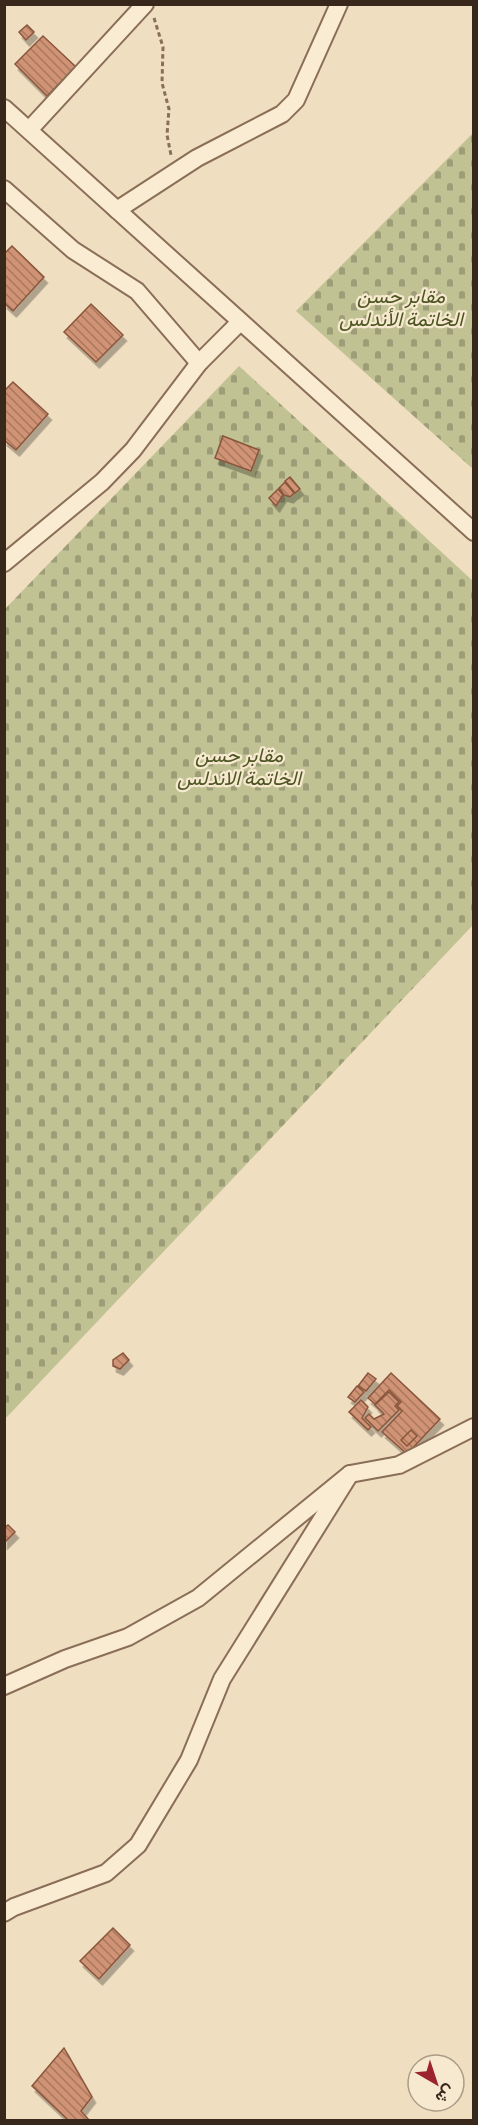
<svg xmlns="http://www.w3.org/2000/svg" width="478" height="2125" viewBox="0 0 478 2125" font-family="Bitter,Vazirmatn,serif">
<defs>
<pattern id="cemetery-stones" width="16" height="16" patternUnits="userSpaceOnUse" patternTransform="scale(1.5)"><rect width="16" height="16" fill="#c0c293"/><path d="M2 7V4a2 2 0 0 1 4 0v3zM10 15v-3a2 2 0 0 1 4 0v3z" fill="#9d9e77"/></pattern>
<pattern id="building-back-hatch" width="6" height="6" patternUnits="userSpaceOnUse" patternTransform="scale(1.5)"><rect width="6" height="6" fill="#d09374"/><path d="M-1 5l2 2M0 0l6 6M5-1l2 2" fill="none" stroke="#aa785e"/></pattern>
<filter id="shadow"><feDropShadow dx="3.5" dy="6" stdDeviation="0" flood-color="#0004"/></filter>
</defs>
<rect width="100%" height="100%" fill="#f0dec0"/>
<g fill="url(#cemetery-stones)">
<polygon points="473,133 473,469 296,311"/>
<polygon points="239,366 473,581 473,925 5,1419 5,609"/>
</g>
<g fill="url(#building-back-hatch)" stroke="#8a553c" stroke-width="1.5" filter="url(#shadow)">
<polygon points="27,25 34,32 26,40 19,32"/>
<polygon points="43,36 76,67 47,96 15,64"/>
<polygon points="12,246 44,277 13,311 4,303 4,254"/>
<polygon points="91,304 123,335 96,362 64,332"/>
<polygon points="13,382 48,414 16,450 4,440 4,391"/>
<polygon points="223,436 259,450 251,471 215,458"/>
<polygon points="290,477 300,489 295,493 285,481"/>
<polygon points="285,482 294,493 290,497 284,495 279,488"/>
<polygon points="278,489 283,495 276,506 269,498"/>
<polygon points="123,1353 129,1360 120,1369 113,1366 113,1360"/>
<polygon points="368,1373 376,1379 366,1391 358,1386"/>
<polygon points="391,1373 440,1419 407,1454 382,1432 402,1411 397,1406 401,1402 389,1390 375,1404 368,1398"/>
<polygon points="357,1386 364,1392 355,1402 348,1397"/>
<polygon points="389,1392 399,1402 395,1406 399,1410 378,1431 365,1418 369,1414 374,1419 384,1414 375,1405"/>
<polygon points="361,1400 368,1407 362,1418 371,1427 368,1430 349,1412"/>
<polygon points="411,1430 417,1436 407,1446 401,1440"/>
<polygon points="8,1525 15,1532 4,1543 4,1528"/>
<polygon points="113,1928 130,1945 99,1979 80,1961"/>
<polygon points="64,2048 92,2097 81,2111 89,2120 68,2120 32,2086"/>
</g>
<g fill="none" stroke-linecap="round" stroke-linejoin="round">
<g stroke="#8a6e57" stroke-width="20">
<g id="minor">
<polyline points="4,108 474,532"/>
<polyline points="29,130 145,4"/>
<polyline points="4,189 73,250 137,291 199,363"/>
<polyline points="117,210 197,158 282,114 296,100 339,4"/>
<polyline points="4,563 102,482 133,450 199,363 240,322"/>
<polyline points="4,1686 65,1659 128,1637 198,1598 350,1474 399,1465 474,1427"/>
<polyline points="4,1913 14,1907 106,1873 138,1845 189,1760 222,1679 350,1474"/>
</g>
</g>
<polyline stroke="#8a6e57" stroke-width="3" stroke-dasharray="4.5 3" stroke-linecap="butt" points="154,18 163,47 162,83 169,109 167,135 171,155"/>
<use href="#minor" stroke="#faecd3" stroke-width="16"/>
</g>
<g text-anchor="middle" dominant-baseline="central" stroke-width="4.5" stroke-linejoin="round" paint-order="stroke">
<g font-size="20" font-style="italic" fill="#4d5622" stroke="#f7e9d0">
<text x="401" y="296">مقابر حسن<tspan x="401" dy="23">الخاتمة الأندلس</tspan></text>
<text x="239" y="755">مقابر حسن<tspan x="239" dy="23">الخاتمة الاندلس</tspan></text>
</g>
</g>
<rect width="478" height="2125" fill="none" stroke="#38281c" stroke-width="12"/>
<g transform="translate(436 2083) rotate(141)"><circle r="28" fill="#f7e9d0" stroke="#ab9c88" stroke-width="1.5"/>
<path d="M0-4.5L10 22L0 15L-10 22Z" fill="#9b242e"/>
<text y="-9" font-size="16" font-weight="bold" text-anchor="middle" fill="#38281c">ش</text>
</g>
</svg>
